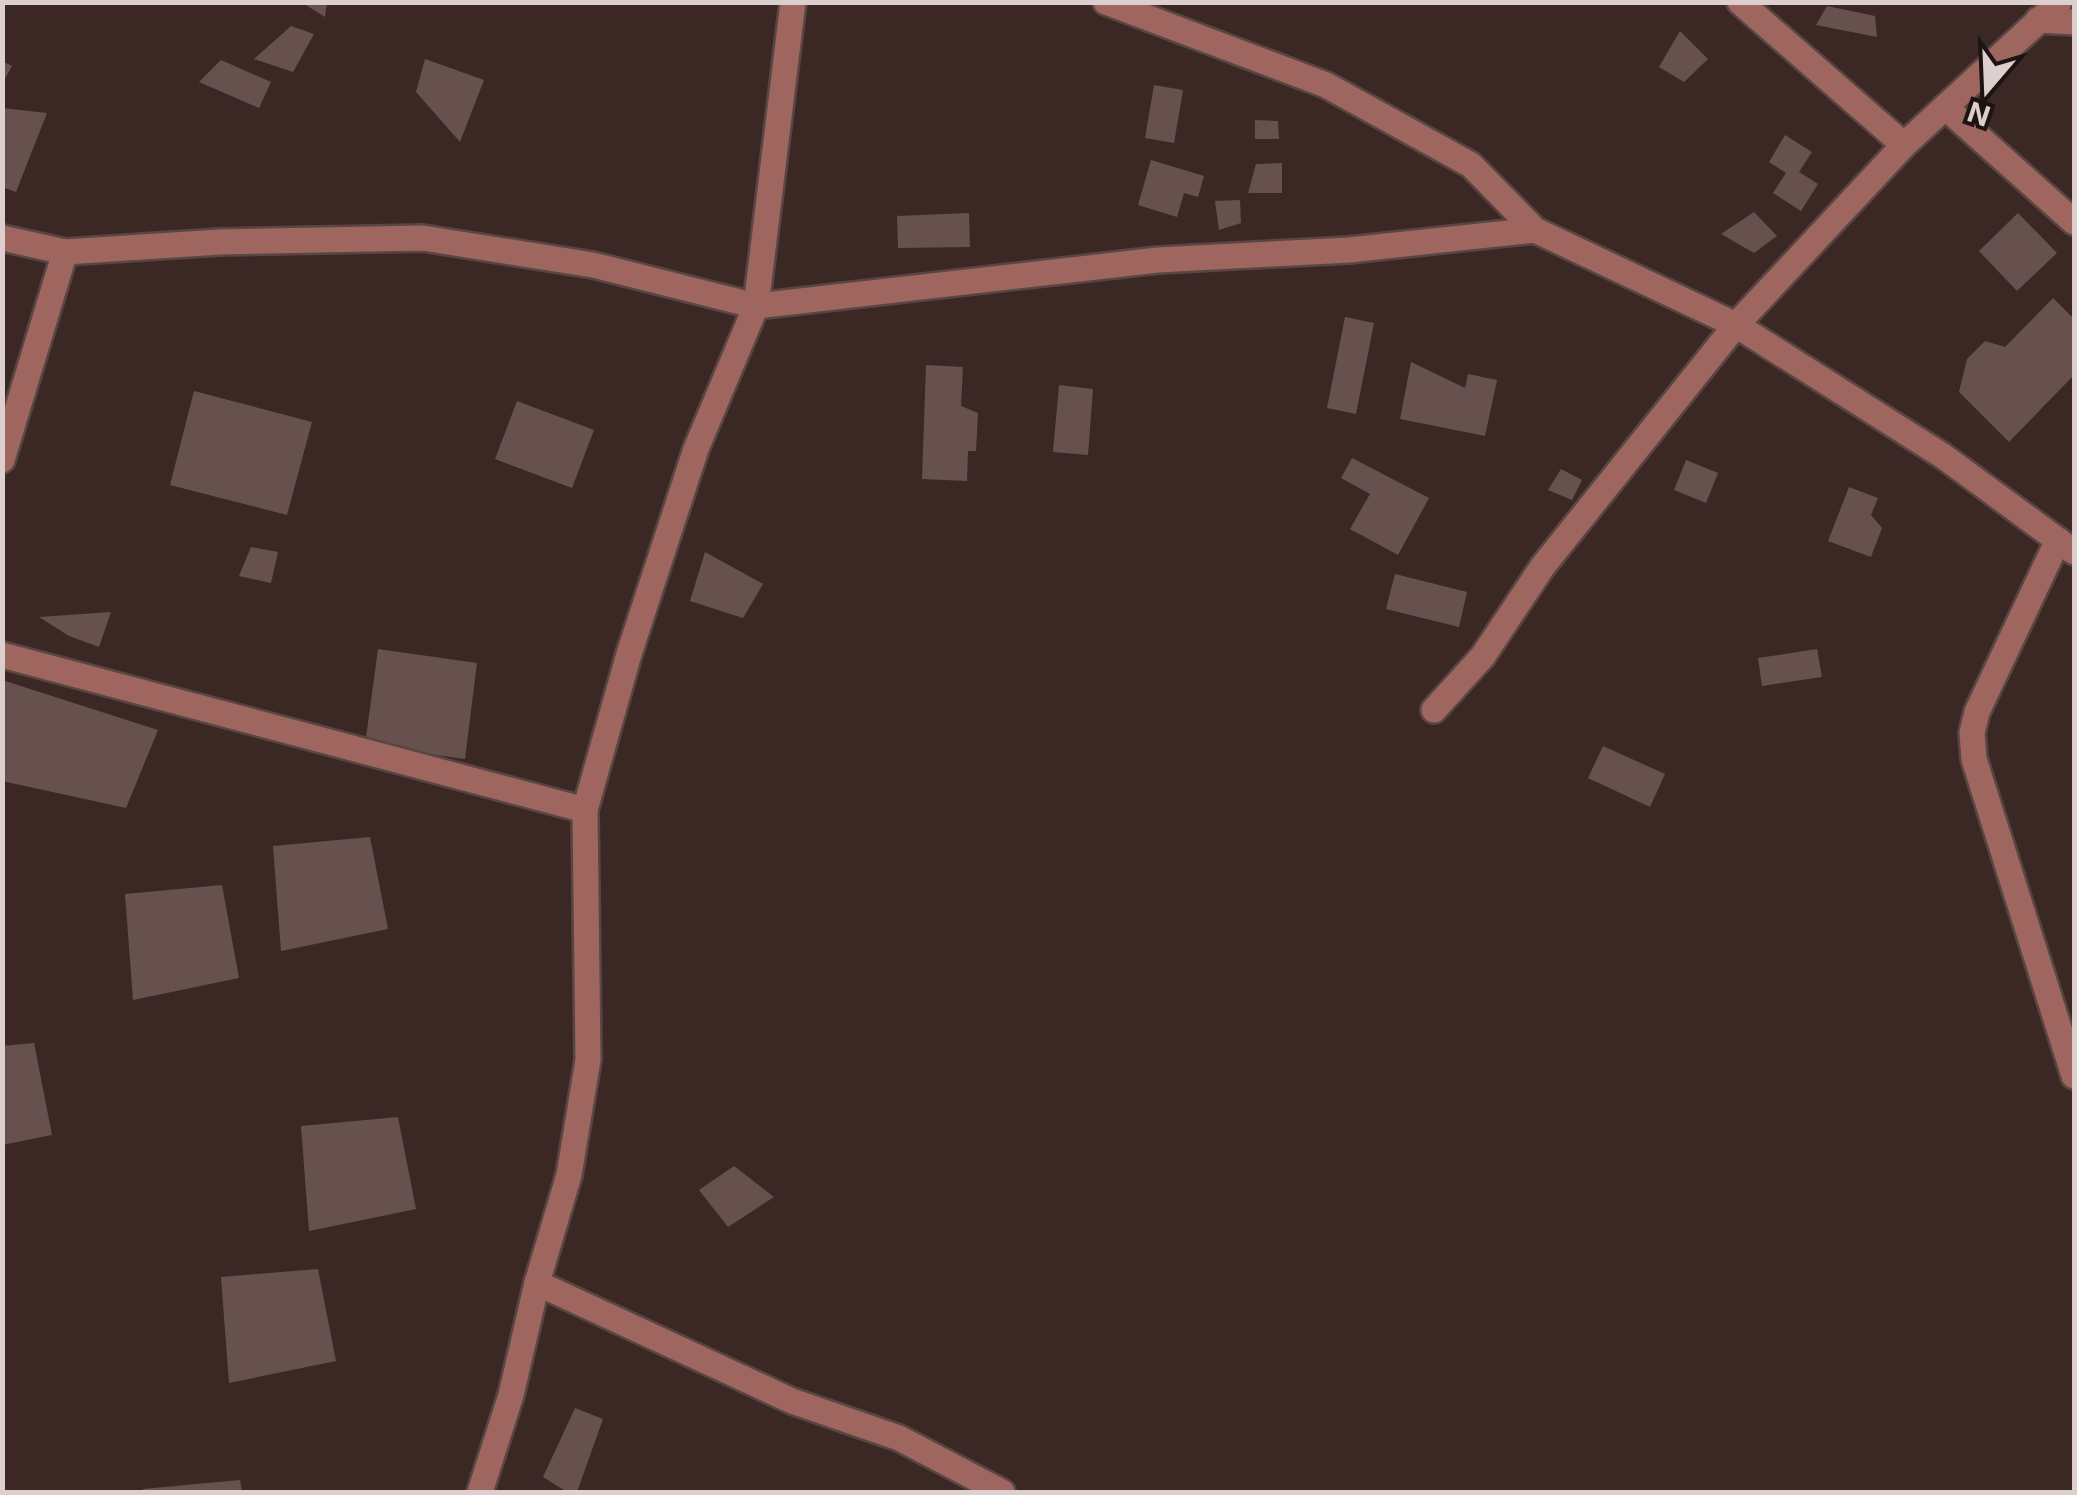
<svg xmlns="http://www.w3.org/2000/svg" width="2077" height="1495" viewBox="0 0 2077 1495" font-family="Inter,sans-serif">
<rect width="100%" height="100%" fill="#3b2825"/>
<g fill="#67514f">
<polygon points="301,2 327,2 325,17"/>
<polygon points="1827,6 1875,16 1877,37 1816,25"/>
<polygon points="291,26 314,34 293,72 254,59"/>
<polygon points="1680,31 1708,59 1684,82 1659,67"/>
<polygon points="425,59 484,80 460,142 416,92"/>
<polygon points="221,60 271,82 259,108 199,82"/>
<polygon points="2,61 12,66 2,84"/>
<polygon points="1154,85 1183,90 1174,143 1145,138"/>
<polygon points="2,108 47,113 16,192 2,187"/>
<polygon points="1255,120 1278,121 1279,139 1255,139"/>
<polygon points="1785,135 1812,152 1799,172 1818,184 1801,211 1773,193 1786,173 1769,162"/>
<polygon points="1151,160 1204,176 1198,197 1184,193 1177,217 1138,205"/>
<polygon points="1282,163 1282,193 1248,193 1256,164"/>
<polygon points="1240,200 1241,223 1219,230 1215,201"/>
<polygon points="1754,212 1777,236 1754,253 1721,234"/>
<polygon points="969,213 970,247 898,248 897,216"/>
<polygon points="2018,213 2057,253 2017,291 1979,251"/>
<polygon points="2053,298 2074,319 2074,375 2009,442 1959,392 1967,359 1985,341 2005,347"/>
<polygon points="1345,317 1374,323 1356,414 1327,408"/>
<polygon points="1411,362 1465,388 1468,374 1497,380 1485,436 1400,419"/>
<polygon points="926,365 963,367 961,406 978,413 976,451 968,451 967,481 922,479"/>
<polygon points="1059,385 1093,389 1088,455 1053,452"/>
<polygon points="194,391 312,422 287,515 170,485"/>
<polygon points="517,401 594,430 572,488 495,459"/>
<polygon points="1352,458 1429,498 1398,555 1350,529 1370,494 1341,478"/>
<polygon points="1686,460 1718,473 1706,503 1674,490"/>
<polygon points="1561,469 1582,480 1572,500 1548,490"/>
<polygon points="1849,487 1878,498 1871,515 1882,528 1871,557 1828,541"/>
<polygon points="251,547 278,552 271,583 239,576"/>
<polygon points="705,552 763,584 743,618 690,601"/>
<polygon points="1395,574 1467,592 1459,627 1386,609"/>
<polygon points="111,612 99,647 69,636 39,617"/>
<polygon points="378,649 477,663 465,759 365,745"/>
<polygon points="1817,649 1822,677 1762,686 1758,658"/>
<polygon points="2,680 158,730 126,808 2,781"/>
<polygon points="1603,746 1665,774 1650,807 1588,778"/>
<polygon points="370,837 388,929 281,951 273,846"/>
<polygon points="222,885 239,978 133,1000 125,894"/>
<polygon points="34,1043 52,1135 2,1145 2,1046"/>
<polygon points="398,1117 416,1209 309,1231 301,1126"/>
<polygon points="734,1166 774,1197 728,1227 699,1190"/>
<polygon points="318,1269 336,1361 229,1383 221,1277"/>
<polygon points="575,1408 603,1419 577,1492 567,1492 543,1477"/>
<polygon points="240,1480 242,1492 143,1492 143,1489"/>
</g>
<g fill="none" stroke-linecap="round" stroke-linejoin="round">
<g stroke="#584643" stroke-width="30">
<g id="minor">
<polyline points="1106,2 1326,85 1471,165 1535,230 1736,325 1943,456 2074,552"/>
<polyline points="1740,2 1904,145"/>
<polyline points="2038,20 2074,22"/>
<polyline points="1945,107 2074,222"/>
<polyline points="2,238 65,252 220,242 423,238 593,265 756,306 1158,260 1349,250 1535,230"/>
<polyline points="2,460 65,252"/>
<polyline points="2058,540 1977,712 1972,733 1974,759 2074,1076"/>
<polyline points="2,655 585,810"/>
<polyline points="1434,710 1483,656 1543,566 1736,325 1904,145 2059,2"/>
<polyline points="537,1283 792,1401 899,1438 1002,1492"/>
<polyline points="480,1492 511,1395 537,1283 569,1175 588,1060 585,810 629,654 696,449 756,306 793,2"/>
</g>
</g>
<use href="#minor" stroke="#9f655f" stroke-width="25"/>
</g>
<rect width="2077" height="1495" fill="none" stroke="#dccfce" stroke-width="10"/>
<g transform="translate(1987 90) rotate(199)" stroke="#1c1312" stroke-width="8" paint-order="stroke">
<path d="M0-8L18 38L0 25L-18 38Z" fill="#dccfce"/>
<text y="-15" font-size="28" font-weight="bold" text-anchor="middle" fill="#dccfce">N</text>
</g>
</svg>
